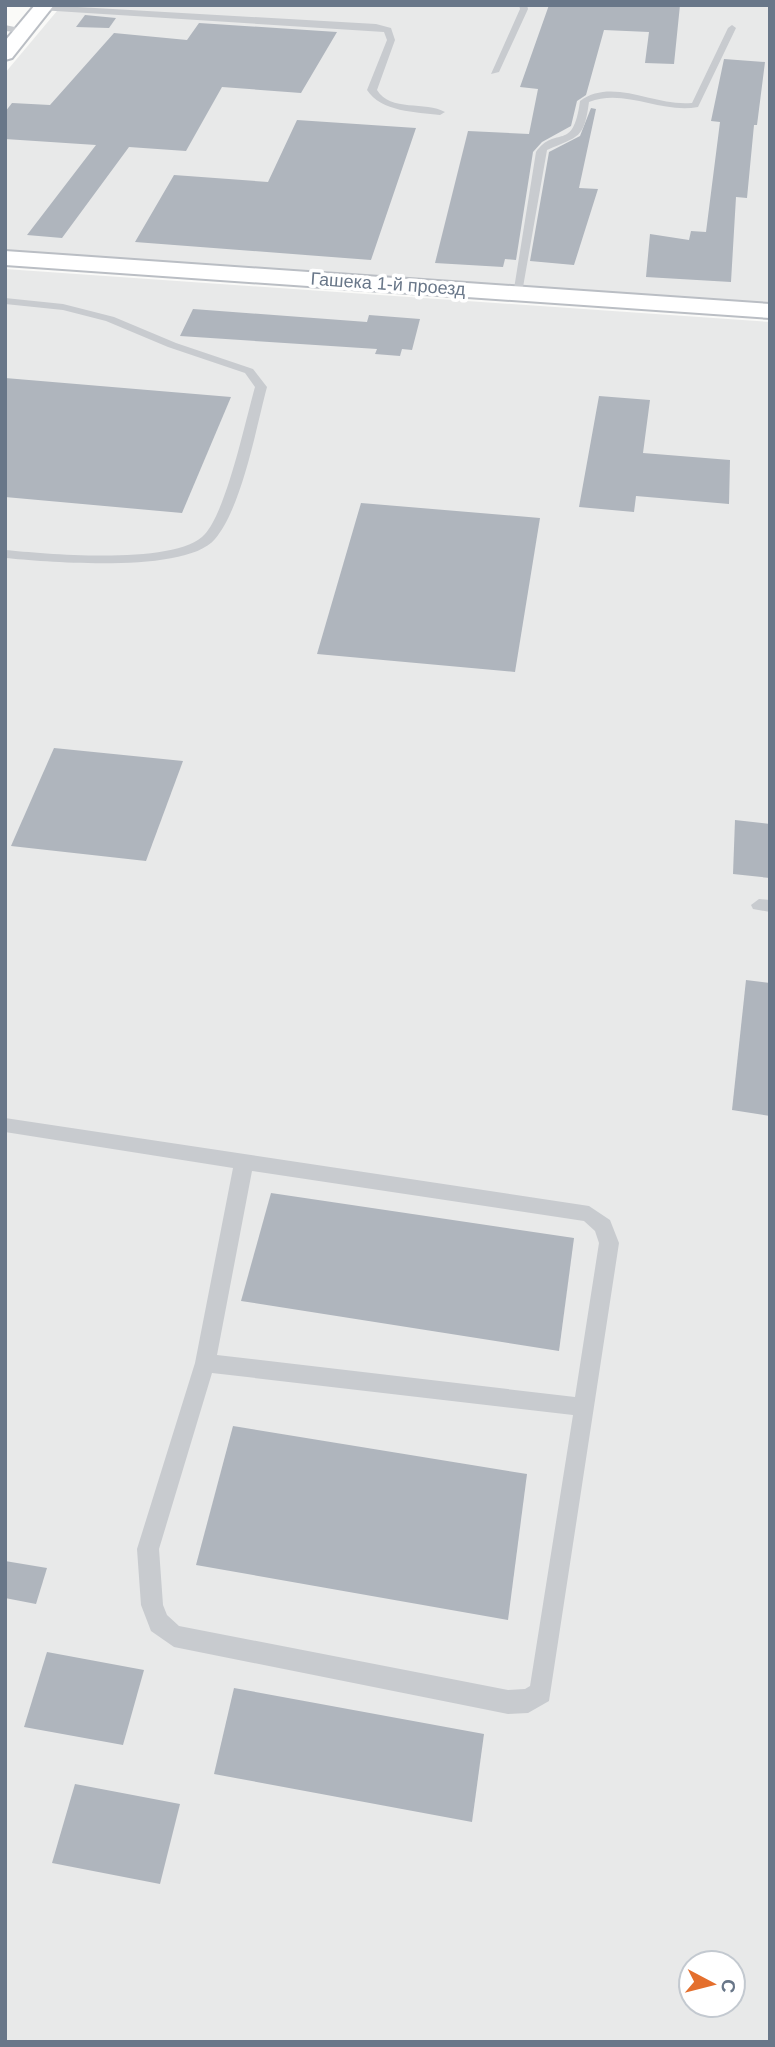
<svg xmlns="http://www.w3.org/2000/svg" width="775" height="2047" viewBox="0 0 775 2047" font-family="Arial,sans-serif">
<rect width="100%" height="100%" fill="#fafaf8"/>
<g fill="#e8e9e9" fill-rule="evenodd">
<polygon points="62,5 770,5 770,303 5,250 5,73"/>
<path d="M5,269L770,322V2042H5ZM691,1963H733V2005H691Z"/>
</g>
<g fill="#afb5bd">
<polygon points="549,5 680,5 674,64 645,63 649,32 604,30 586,95 577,101 571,126 542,142 533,152 516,260 505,259 503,267 435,263 468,131 529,134 538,89 520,87"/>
<polygon points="85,15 116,18 109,28 76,27"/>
<polygon points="199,23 337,32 301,93 222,87 186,151 129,147 62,238 27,235 96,145 5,139 5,112 12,103 50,105 114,33 187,40"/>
<polygon points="724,59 765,62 757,125 754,125 747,198 736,197 731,282 646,277 650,234 689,240 691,231 706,232 720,122 711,121"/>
<polygon points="591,108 596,109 579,188 598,189 574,265 530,261 549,152 580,136"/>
<polygon points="297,120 416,128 371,260 135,242 174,175 268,182"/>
<polygon points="193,309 367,322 369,315 420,319 412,350 402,349 400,356 375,354 377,349 180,336"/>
<polygon points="5,378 231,397 182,513 5,497"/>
<polygon points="599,396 650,400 643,453 730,460 729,504 636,496 634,512 579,507"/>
<polygon points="361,503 540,518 515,672 317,654"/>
<polygon points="54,748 183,761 146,861 11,846"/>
<polygon points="735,820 770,824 770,878 733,874"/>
<polygon points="746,980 770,983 770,1116 732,1110"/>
<polygon points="271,1193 574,1238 559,1351 241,1301"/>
<polygon points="233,1426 527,1474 508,1620 196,1565"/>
<polygon points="5,1561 47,1568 36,1604 5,1598"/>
<polygon points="47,1652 144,1670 123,1745 24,1727"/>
<polygon points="234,1688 484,1734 472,1822 214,1774"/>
<polygon points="75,1784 180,1804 160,1884 52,1863"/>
</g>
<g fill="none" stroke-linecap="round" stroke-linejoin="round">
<g stroke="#babec4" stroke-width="4">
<g id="secondary">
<polygon points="35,5 54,5 12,58 5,60 5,41"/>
<polygon points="5,251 770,304 770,318 5,265"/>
</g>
</g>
<g fill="#c8cbcf" fill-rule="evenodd">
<path d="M43,5L376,24L391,28L395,40L377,90C390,112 426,101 445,112L440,115C416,112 381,112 367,90L387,40L384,32L40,10Z"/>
<polygon points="519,5 527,5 528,9 499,72 491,74 520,9"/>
<polygon points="5,25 29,30 25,33 5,31"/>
<path d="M732,25L736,28L698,107C661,114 625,88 589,102C584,139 579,136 547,150L522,293L513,295L536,152C556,124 573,154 580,101C613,77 655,107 692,103L728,28Z"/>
<path d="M5,298L63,304L114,317L176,343L253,369L267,387C256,428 242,507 215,539C186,574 49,562 5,558V550C46,554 178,566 205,534C227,509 245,422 255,387L245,373L168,347L106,321L63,310L5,304Z"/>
<polygon points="759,899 770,900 770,912 753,909 751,905"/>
<path d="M5,1118L589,1206L610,1220L619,1243L549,1701L528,1713L508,1714L174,1647L151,1631L141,1605L137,1549L195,1363L233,1168L5,1132ZM252,1171L584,1221L595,1231L599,1243L575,1397L217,1355ZM212,1373L573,1415L530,1686L525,1689L508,1690L179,1626L167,1615L163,1605L159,1549Z"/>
</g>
<use href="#secondary" fill="#fff" fill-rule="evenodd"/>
</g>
<g text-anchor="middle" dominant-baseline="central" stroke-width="7" stroke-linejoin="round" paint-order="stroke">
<g font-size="18" fill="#697789" stroke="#fff">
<text transform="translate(388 284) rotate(4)">Гашека 1-й проезд</text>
</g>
</g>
<rect width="775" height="2047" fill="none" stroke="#697789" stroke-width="14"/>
<g transform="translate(712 1984) rotate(97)"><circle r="33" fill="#ffffff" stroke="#c3c9d0" stroke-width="2"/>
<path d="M0-5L12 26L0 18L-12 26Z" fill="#e46f2d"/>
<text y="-10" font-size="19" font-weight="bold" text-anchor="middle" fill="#697789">С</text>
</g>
</svg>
